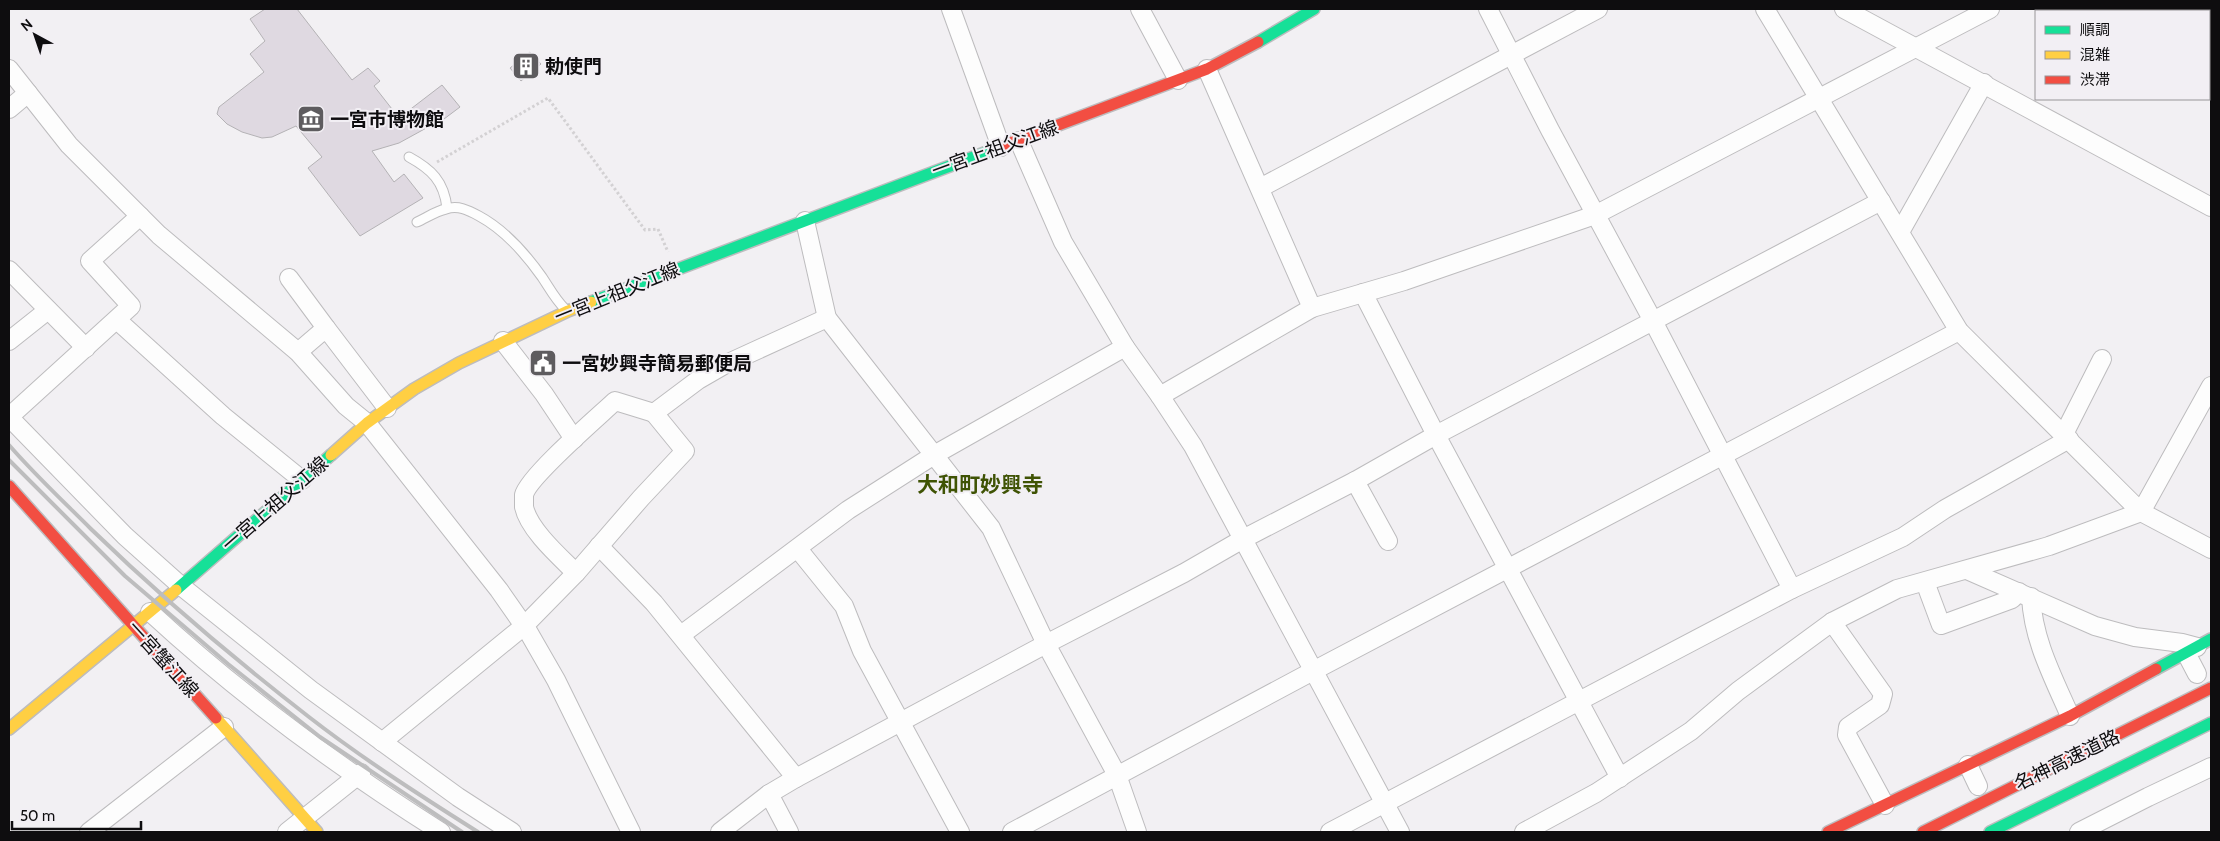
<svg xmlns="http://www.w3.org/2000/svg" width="2220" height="841" viewBox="0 0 2220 841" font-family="Cabin,'Noto Sans JP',sans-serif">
<rect width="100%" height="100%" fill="#f2f0f3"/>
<g fill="#dfd9e1" stroke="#b4b2b5">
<polygon points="265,9 297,9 352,80 368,68 380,81 374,86 399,118 442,85 460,107 432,128 430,126 399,143 372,151 394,182 404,174 423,198 360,236 308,168 322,157 296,126 272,137 262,138 242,132 227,124 217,114 219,107 264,72 250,54 265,41 250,19"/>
<polygon points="530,52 541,64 521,81 510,68"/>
</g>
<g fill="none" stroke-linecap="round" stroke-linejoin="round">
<g stroke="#bdbcbe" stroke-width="11">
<g id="lane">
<path d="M409,157C431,169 444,181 447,208"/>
<path d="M417,222C426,218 436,211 446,209C458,205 468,210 479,216C505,230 525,253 542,277C550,289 555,299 565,309"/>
</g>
</g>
<g stroke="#bdbcbe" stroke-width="20">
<g id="street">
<polyline points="951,9 1001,147"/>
<polyline points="1140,9 1178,80"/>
<polyline points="1488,9 1550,130 1653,321 1792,589"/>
<polyline points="1765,9 1959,331 2141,512 2211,549"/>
<polyline points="1844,9 2211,207"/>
<polyline points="9,69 69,145 159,235 298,352 346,406 367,423 499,590 529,633 556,680 631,832"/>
<polyline points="1207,69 1312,308"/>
<polyline points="9,109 28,93"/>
<polyline points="1019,141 1063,242 1125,347 1160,396"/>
<polyline points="1260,188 1598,9"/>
<polyline points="805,221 827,318 991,528 1046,644 1117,775 1137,832"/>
<polyline points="1900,232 1984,83"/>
<polyline points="9,270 86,348"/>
<polyline points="289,278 326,328"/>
<polyline points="1363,293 1436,435 1620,778"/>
<polyline points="117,320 223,416 302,480"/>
<polyline points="9,341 48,310"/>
<polyline points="503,341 544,394 574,439"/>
<polyline points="298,352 326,328 387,408"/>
<polyline points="9,417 125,536 181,586 311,690 458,797 512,832"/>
<polyline points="9,417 131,306 90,261 140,216"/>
<polyline points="2064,434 2102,359"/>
<polyline points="1355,481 1388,541"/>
<polyline points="599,546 654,603 796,778"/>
<polyline points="798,549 844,606 862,651 960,832"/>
<polyline points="1967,570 2095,626 2135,637 2182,643 2197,647"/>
<path d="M576,573C560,557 529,530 524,507C524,504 524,498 524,495C528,477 598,417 615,401L654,413L698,380L724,365L827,318"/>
<polyline points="1925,582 1941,625 2012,599 2019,592"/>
<path d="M2031,597C2033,640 2053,677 2070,716"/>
<path d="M150,612C240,695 338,767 441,832"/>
<polyline points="1832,622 1883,694 1880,705 1848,727 1847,735 1885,805"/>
<polyline points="681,635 848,510 934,455 1125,347"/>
<polyline points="2186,653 2197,674"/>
<polyline points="382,742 524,626 576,573 641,498 685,451 654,413"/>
<polyline points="1968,765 1978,786"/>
<polyline points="769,794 789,832"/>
<polyline points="89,832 224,727"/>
<polyline points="287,832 361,773"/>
<polyline points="720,832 769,794 796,778 1046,644 1184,573 1243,539 1355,481 1436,435 1881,201"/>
<polyline points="1012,832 1313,671 1959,331"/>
<polyline points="1330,832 1792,589 1903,537 1945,509 2069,439"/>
<polyline points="1400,832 1193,446 1160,396 1312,308 1404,281 1595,215 1990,9"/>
<polyline points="1524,832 1596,793 1691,731 1738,691 1832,622 1897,589 2049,546 2141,512 2211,386"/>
<polyline points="2079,832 2148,797 2211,767"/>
</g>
</g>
<g stroke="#bdbcbe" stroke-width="14">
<g id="fast">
<polyline points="1258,42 1314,9"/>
<polyline points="2209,52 2211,53"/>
<polyline points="591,302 1000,147"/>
<polyline points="176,590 331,455"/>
<polyline points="2156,669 2211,639"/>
<polyline points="1990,832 2211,723"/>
</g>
</g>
<g stroke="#bdbcbe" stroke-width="14">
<g id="slow">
<polyline points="331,455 367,423 414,389 459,363 568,311 591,302"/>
<polyline points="216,718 317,832"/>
<polyline points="9,729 176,590"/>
</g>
</g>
<g stroke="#bdbcbe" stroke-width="14">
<g id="jam">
<polyline points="2126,9 2130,11"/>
<polyline points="1000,147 1207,69 1258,42"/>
<polyline points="9,486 216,718"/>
<polyline points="1828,832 2070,716 2156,669"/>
<polyline points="1923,832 2211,688"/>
</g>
</g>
<polyline stroke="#d3d1d3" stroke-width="3" stroke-dasharray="2.5 2.5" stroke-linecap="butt" points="437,162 548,98 645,230 658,229 668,252"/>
<use href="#lane" stroke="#fdfdfd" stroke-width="9"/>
<use href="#street" stroke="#fdfdfd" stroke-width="18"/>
<use href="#fast" stroke="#16e098" stroke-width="11"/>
<use href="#slow" stroke="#ffcf43" stroke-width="11"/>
<use href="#jam" stroke="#f24e42" stroke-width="11"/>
<g stroke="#bdbdbe" stroke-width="4">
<path d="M9,445C35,475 63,501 91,529C160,596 233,658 309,717C363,759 421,796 478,832"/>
<polyline points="9,460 125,576 228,664 320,737 462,832"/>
</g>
</g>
<defs>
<g id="building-square" transform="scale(1.4375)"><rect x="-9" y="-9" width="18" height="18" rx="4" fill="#5e5c5f" stroke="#f2eff4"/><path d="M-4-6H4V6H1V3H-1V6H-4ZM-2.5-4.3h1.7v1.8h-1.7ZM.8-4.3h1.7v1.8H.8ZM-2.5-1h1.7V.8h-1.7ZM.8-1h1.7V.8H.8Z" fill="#fff"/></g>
<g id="museum-square" transform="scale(1.4375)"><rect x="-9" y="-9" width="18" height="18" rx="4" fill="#5e5c5f" stroke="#f2eff4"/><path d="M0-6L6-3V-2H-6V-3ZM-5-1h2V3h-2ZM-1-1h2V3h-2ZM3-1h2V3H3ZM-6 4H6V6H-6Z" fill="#fff"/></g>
<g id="civic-square" transform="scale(1.4375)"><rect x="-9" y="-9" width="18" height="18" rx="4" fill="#5e5c5f" stroke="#f2eff4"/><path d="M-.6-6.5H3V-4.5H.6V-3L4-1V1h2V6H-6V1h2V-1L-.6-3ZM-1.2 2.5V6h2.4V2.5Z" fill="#fff"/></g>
</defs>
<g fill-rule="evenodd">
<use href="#building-square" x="526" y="66"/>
<use href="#museum-square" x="311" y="119"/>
<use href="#civic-square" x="543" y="363"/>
</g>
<g text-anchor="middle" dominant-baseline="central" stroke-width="4" stroke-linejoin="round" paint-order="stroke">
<g font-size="19" font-weight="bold" fill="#0e0d0f" stroke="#f2eff4" text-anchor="start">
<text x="545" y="66">勅使門</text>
<text x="330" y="119">一宮市博物館</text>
<text x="562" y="363">一宮妙興寺簡易郵便局</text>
</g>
<g font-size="19" fill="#0e0d0f" stroke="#f2eff4">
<text transform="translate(995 149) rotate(-20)">一宮上祖父江線</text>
<text transform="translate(617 293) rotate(-22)">一宮上祖父江線</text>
<text transform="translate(275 504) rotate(-41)">一宮上祖父江線</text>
<text transform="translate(163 659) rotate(48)">一宮蟹江線</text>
<text transform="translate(2067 760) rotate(-26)">名神高速道路</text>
</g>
<g font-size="21" font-weight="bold" fill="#3f5304" stroke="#f2eff4">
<text x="980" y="484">大和町妙興寺</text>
</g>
</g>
<rect width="2220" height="841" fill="none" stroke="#0e0d0f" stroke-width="20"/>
<rect x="2035" y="10" width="175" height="90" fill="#f2eff4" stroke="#979598"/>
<rect x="2045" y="26" width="25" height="8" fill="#16e098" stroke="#979598"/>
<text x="2080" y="35" font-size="15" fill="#0e0d0f">順調</text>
<rect x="2045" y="51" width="25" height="8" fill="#ffcf43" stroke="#979598"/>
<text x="2080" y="60" font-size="15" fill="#0e0d0f">混雑</text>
<rect x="2045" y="76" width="25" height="8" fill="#f24e42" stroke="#979598"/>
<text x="2080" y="85" font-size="15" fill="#0e0d0f">渋滞</text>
<g transform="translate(35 35) rotate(320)" stroke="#f2eff4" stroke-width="4" paint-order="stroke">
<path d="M0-4L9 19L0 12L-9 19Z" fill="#0e0d0f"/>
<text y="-8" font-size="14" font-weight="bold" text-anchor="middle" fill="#0e0d0f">N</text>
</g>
<path d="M12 821v8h129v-8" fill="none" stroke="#0e0d0f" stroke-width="2.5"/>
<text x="20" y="821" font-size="15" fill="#0e0d0f" stroke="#f2eff4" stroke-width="4" paint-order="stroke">50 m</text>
</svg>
